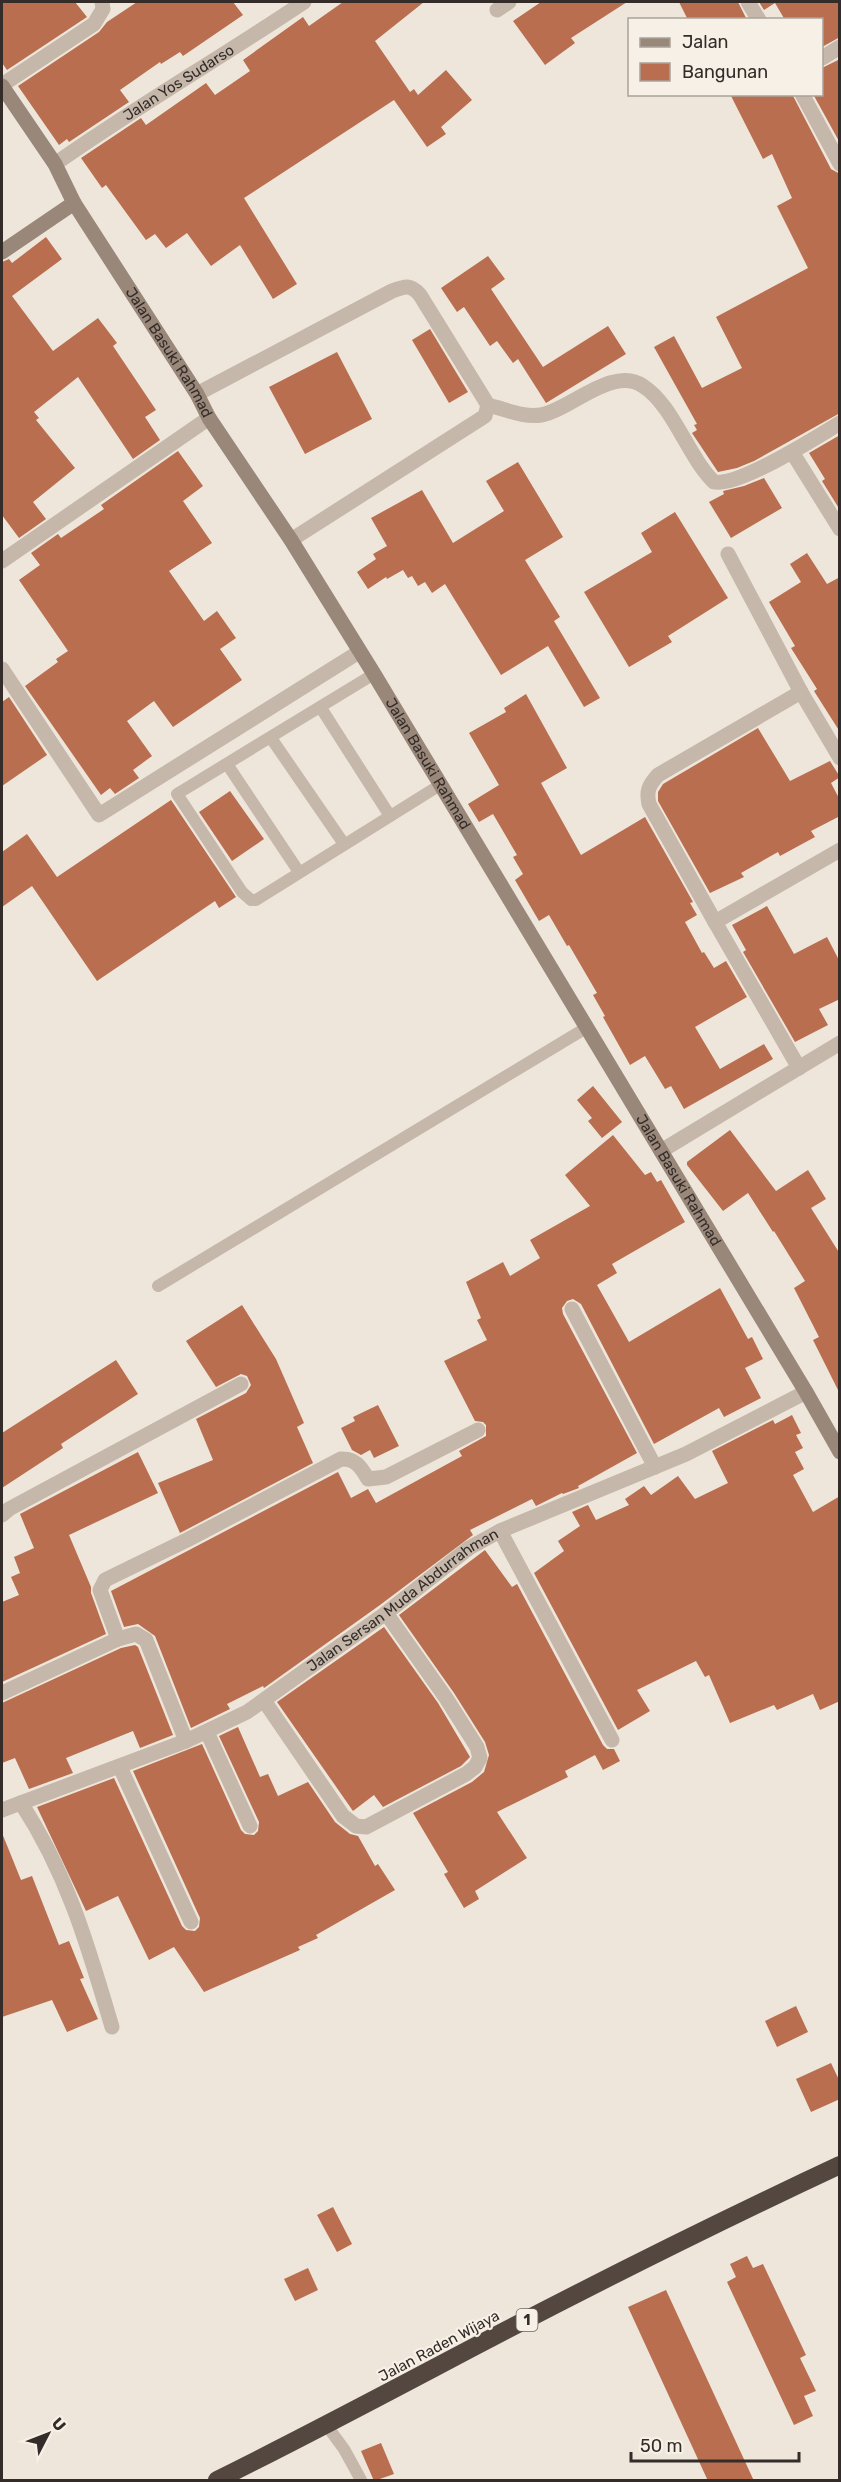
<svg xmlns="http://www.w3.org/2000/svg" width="841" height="2482" viewBox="0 0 841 2482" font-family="Rubik,sans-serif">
<rect width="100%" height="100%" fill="#efe6db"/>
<g fill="#b86e4f">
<polygon points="2,2 75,2 87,17 7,70 2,63"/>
<polygon points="137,2 233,2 243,15 183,56 180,52 161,64 160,62 120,90 129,102 69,142 67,139 59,145 18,86 99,32 107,22"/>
<polygon points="343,2 424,2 375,41 410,92 414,89 418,95 446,70 472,100 441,127 446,134 427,147 394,100 244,198 297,284 273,299 240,245 211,266 187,233 166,248 155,234 146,240 106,185 102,188 81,158 141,118 146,125 206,83 215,95 250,71 243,60 303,17 309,26"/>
<polygon points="541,2 627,2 571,38 575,43 545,65 513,21"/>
<polygon points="679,2 738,2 747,20 688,20"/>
<polygon points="759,2 840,2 840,37 822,47 822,20 785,20 775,3 764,10"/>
<polygon points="840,59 840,143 813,94 822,94 822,68"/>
<polygon points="730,94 792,94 831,169 840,174 840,413 754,461 737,468 718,472 692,433 697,430 694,425 697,424 654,347 674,336 702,388 742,368 716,317 808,268 777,206 792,198 772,154 763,159"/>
<polygon points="46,237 62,259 12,296 53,351 98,318 117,343 113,346 156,410 145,417 160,440 133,459 78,377 34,412 39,418 36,420 75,468 33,502 46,519 19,538 2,515 2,262 9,259 12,263"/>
<polygon points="488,256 505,279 491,289 543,367 608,326 626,354 546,403 518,359 513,363 497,341 490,346 464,307 457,312 441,288"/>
<polygon points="430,329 468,392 449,403 412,340"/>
<polygon points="337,352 372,419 305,454 269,387"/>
<polygon points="840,435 840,510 822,481 825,479 809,453"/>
<polygon points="178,451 203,486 183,501 212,543 169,571 204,621 217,611 236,638 220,649 242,680 173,727 154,701 127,721 152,756 133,770 139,778 115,794 110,788 101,795 25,686 58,662 56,659 68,651 19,580 40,565 31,553 58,534 61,538 104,509 101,505"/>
<polygon points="518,462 563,537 525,560 560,617 554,621 600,698 584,707 548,646 501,675 445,584 432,593 425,582 418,586 412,576 408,578 403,570 387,579 386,577 368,589 357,572 376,559 373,554 387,546 371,518 422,490 453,543 504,511 486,481"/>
<polygon points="764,478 782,508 731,538 709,502 724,494 723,491 744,486"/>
<polygon points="675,512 728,598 668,636 672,642 629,667 584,592 652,552 641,533"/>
<polygon points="807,553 827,584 840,577 840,732 814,691 817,689 791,648 795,646 769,602 801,582 790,564"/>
<polygon points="526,694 567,768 541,783 581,855 645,817 693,902 690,903 697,915 685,922 702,953 704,952 714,968 726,961 747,997 695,1027 720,1069 764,1044 773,1059 684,1109 671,1086 665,1089 645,1056 630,1065 603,1017 605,1016 593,995 597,993 569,945 567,946 549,915 539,921 515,880 523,874 513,857 517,855 493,814 479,822 468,804 499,785 469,733 506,712 504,708"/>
<polygon points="9,697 47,755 2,786 2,702"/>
<polygon points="758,728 790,781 830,761 840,777 831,783 840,800 840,816 811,831 815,837 780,856 778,852 741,873 744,877 710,893 658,801 658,792 663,784"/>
<polygon points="230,791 264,839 232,861 199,812"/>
<polygon points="171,800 236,897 219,908 215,901 97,981 32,886 2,907 2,852 27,834 57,877"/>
<polygon points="767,906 794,954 827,937 840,962 840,999 819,1009 828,1025 795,1042 743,952 746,950 732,925"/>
<polygon points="593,1086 622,1122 602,1138 588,1121 592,1118 577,1100"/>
<polygon points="730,1130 776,1191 808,1170 826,1199 811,1208 840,1254 840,1394 813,1340 819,1337 794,1288 805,1281 774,1231 773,1232 748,1193 723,1211 687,1165 687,1162"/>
<polygon points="613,1135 645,1175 651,1172 657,1182 661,1180 685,1222 612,1264 617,1273 597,1285 629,1342 720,1288 748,1339 752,1337 763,1359 745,1368 761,1398 724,1417 719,1408 654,1444 581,1304 573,1299 567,1301 562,1308 563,1314 637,1453 578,1486 579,1488 563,1494 562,1493 536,1506 532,1499 470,1530 473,1535 380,1605 264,1688 263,1686 227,1704 230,1709 191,1728 155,1636 138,1624 124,1627 111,1591 338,1472 351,1498 368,1489 376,1503 462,1456 459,1451 486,1436 486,1425 483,1422 475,1421 444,1361 487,1340 477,1320 481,1318 466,1282 503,1262 510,1276 540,1258 530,1240 590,1206 565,1175"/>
<polygon points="242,1305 276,1359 304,1423 297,1427 313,1463 180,1533 158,1483 213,1460 196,1419 246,1393 251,1385 247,1376 241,1374 216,1387 186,1341"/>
<polygon points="116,1360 138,1394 61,1444 63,1448 2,1488 2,1433"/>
<polygon points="378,1405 399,1446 374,1458 370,1450 361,1455 352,1450 341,1428 355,1421 353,1417"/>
<polygon points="792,1415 801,1433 796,1435 803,1448 795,1452 804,1469 793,1475 813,1512 840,1496 840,1701 820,1710 813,1694 777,1710 774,1705 730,1723 709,1675 705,1677 696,1661 637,1690 650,1711 618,1730 534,1573 564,1551 558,1541 580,1526 572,1512 588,1505 596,1520 629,1505 625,1499 644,1486 651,1495 678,1476 695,1499 728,1483 712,1451 773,1420 775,1424"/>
<polygon points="138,1452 158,1493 69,1535 91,1587 91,1593 106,1634 2,1682 2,1602 19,1595 11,1577 20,1573 14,1557 34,1548 20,1514"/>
<polygon points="485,1550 512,1587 517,1584 603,1745 607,1749 614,1749 620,1761 603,1770 595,1755 565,1771 568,1777 497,1812 527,1858 475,1891 479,1899 464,1908 444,1874 448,1872 413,1813 472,1782 484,1772 489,1755 485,1742 454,1693 399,1615"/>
<polygon points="384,1627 438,1703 470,1757 461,1766 383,1807 374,1795 353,1811 277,1702"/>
<polygon points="135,1645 138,1647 173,1735 140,1748 133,1731 66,1758 73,1773 29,1789 15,1758 2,1763 2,1703 121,1648"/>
<polygon points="238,1727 260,1777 268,1774 278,1796 308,1782 335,1822 350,1834 358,1836 375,1866 378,1864 395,1890 316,1935 318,1938 298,1947 300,1950 204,1992 174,1947 149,1960 118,1896 86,1911 37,1807 114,1778 182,1926 186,1930 195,1931 199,1927 200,1918 133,1771 202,1744 241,1830 245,1834 254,1835 258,1831 259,1822 219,1736"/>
<polygon points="2,1833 21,1880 32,1876 59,1945 69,1941 84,1978 80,1979 98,2019 67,2032 52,2000 2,2017"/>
<polygon points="796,2006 808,2032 777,2047 765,2021"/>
<polygon points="831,2063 840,2082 840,2099 811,2112 796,2079"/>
<polygon points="333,2207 352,2244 337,2252 317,2215"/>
<polygon points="747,2256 753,2268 763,2264 806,2355 800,2358 816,2391 804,2396 813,2416 794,2425 727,2282 736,2277 730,2264"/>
<polygon points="308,2268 318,2290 295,2301 284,2279"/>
<polygon points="666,2290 754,2481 708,2481 628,2307"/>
<polygon points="381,2443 394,2474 374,2481 361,2451"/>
</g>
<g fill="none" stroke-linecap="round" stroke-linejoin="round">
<g stroke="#c5b7a9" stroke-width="12">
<polyline points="374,674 177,794 242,892 251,900 256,900 440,785"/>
<polyline points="321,708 390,816"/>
<polyline points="271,738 344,844"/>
<polyline points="227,764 299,872"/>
<polyline points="158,1286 586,1028"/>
<polyline points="327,2426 344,2449 361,2480"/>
</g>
<g stroke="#c5b7a9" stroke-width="15">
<polyline points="748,2 759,20"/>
<polyline points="497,10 509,2"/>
<polyline points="822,58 840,47"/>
<polyline points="2,85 94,24 103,9 102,2"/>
<polyline points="802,94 840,164"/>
<path id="s1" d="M55,164C136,107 222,57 304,2"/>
<path d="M197,394L392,291C405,286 411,284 420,295L488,405C505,409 524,418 541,415C570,410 613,365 643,386C673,405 688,457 714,482C739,487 815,438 840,423"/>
<polyline points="792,452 840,529"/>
<polyline points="291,540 485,416 488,405"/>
<polyline points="728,554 801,692 840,758"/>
<polyline points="2,561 209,418"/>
<polyline points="2,669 99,815 359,652"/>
<path d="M715,922L649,804C646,791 649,785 658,775L801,692"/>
<polyline points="799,1068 715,922 840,850"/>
<polyline points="661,1151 840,1043"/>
<polyline points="572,1309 655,1467"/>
<polyline points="2,1515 9,1509 241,1384"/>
<polyline points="500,1531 612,1740"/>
<polyline points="2,1693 118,1639"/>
<polyline points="265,1702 343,1816 356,1826 366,1827 466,1774 475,1767 480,1758 477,1747 446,1698 386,1613"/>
<polyline points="207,1732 250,1826"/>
<path d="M186,1741L146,1640L136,1634L118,1639L100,1590L105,1580L187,1540L341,1459C355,1458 361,1467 368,1479L386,1477L478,1430"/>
<polyline points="120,1767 191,1922"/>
<path d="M21,1803C68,1875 88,1946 112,2027"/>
<path id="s2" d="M2,1810L186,1741L247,1712L386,1613L469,1548L500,1531L686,1454L806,1392"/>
</g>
<g stroke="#99877a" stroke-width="15">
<path id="s3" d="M2,86L55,164L74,203L197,394L209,418L291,540L374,674L806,1392L840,1452"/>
<polyline points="2,252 74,203"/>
</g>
<path stroke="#534740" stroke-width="18" d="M217,2480C290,2444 362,2406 434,2368C568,2297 703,2229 840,2165"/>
</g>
<g text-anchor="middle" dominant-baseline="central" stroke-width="4.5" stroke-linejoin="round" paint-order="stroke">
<rect fill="#f7f0e7" stroke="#6e6761" stroke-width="1.5" x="516.5" y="2309" width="21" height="22" rx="4.5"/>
<g font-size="14" font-weight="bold" fill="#332c28">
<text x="527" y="2320">1</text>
</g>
<g font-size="15" fill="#332c28" stroke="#f7f0e7">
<text stroke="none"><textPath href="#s1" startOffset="148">Jalan Yos Sudarso</textPath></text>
<text stroke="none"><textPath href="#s3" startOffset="315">Jalan Basuki Rahmad</textPath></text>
<text stroke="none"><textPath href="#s3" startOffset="801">Jalan Basuki Rahmad</textPath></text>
<text stroke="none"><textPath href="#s3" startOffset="1287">Jalan Basuki Rahmad</textPath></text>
<text stroke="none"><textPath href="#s2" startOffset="456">Jalan Sersan Muda Abdurrahman</textPath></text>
<text transform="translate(439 2346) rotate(-28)">Jalan Raden Wijaya</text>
</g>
</g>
<rect width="841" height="2482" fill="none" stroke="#332c28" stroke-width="6"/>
<rect x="628" y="18" width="195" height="78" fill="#f7f0e7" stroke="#a9a29b" stroke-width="1.5"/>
<rect x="640" y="38" width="30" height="9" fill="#99877a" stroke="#a9a29b" stroke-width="1.5"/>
<text x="682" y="48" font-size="18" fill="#332c28">Jalan</text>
<rect x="640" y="63" width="30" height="18" fill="#b86e4f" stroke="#a9a29b" stroke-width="1.5"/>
<text x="682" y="78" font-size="18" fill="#332c28">Bangunan</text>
<g transform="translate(48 2434) rotate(48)" stroke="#f7f0e7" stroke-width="4.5" paint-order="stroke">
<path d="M0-4.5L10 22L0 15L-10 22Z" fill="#332c28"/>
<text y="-9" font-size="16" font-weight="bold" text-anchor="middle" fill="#332c28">U</text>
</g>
<path d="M631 2452v9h168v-9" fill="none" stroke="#332c28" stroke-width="3"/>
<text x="640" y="2452" font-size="18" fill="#332c28" stroke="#f7f0e7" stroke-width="4.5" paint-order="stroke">50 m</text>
</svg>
